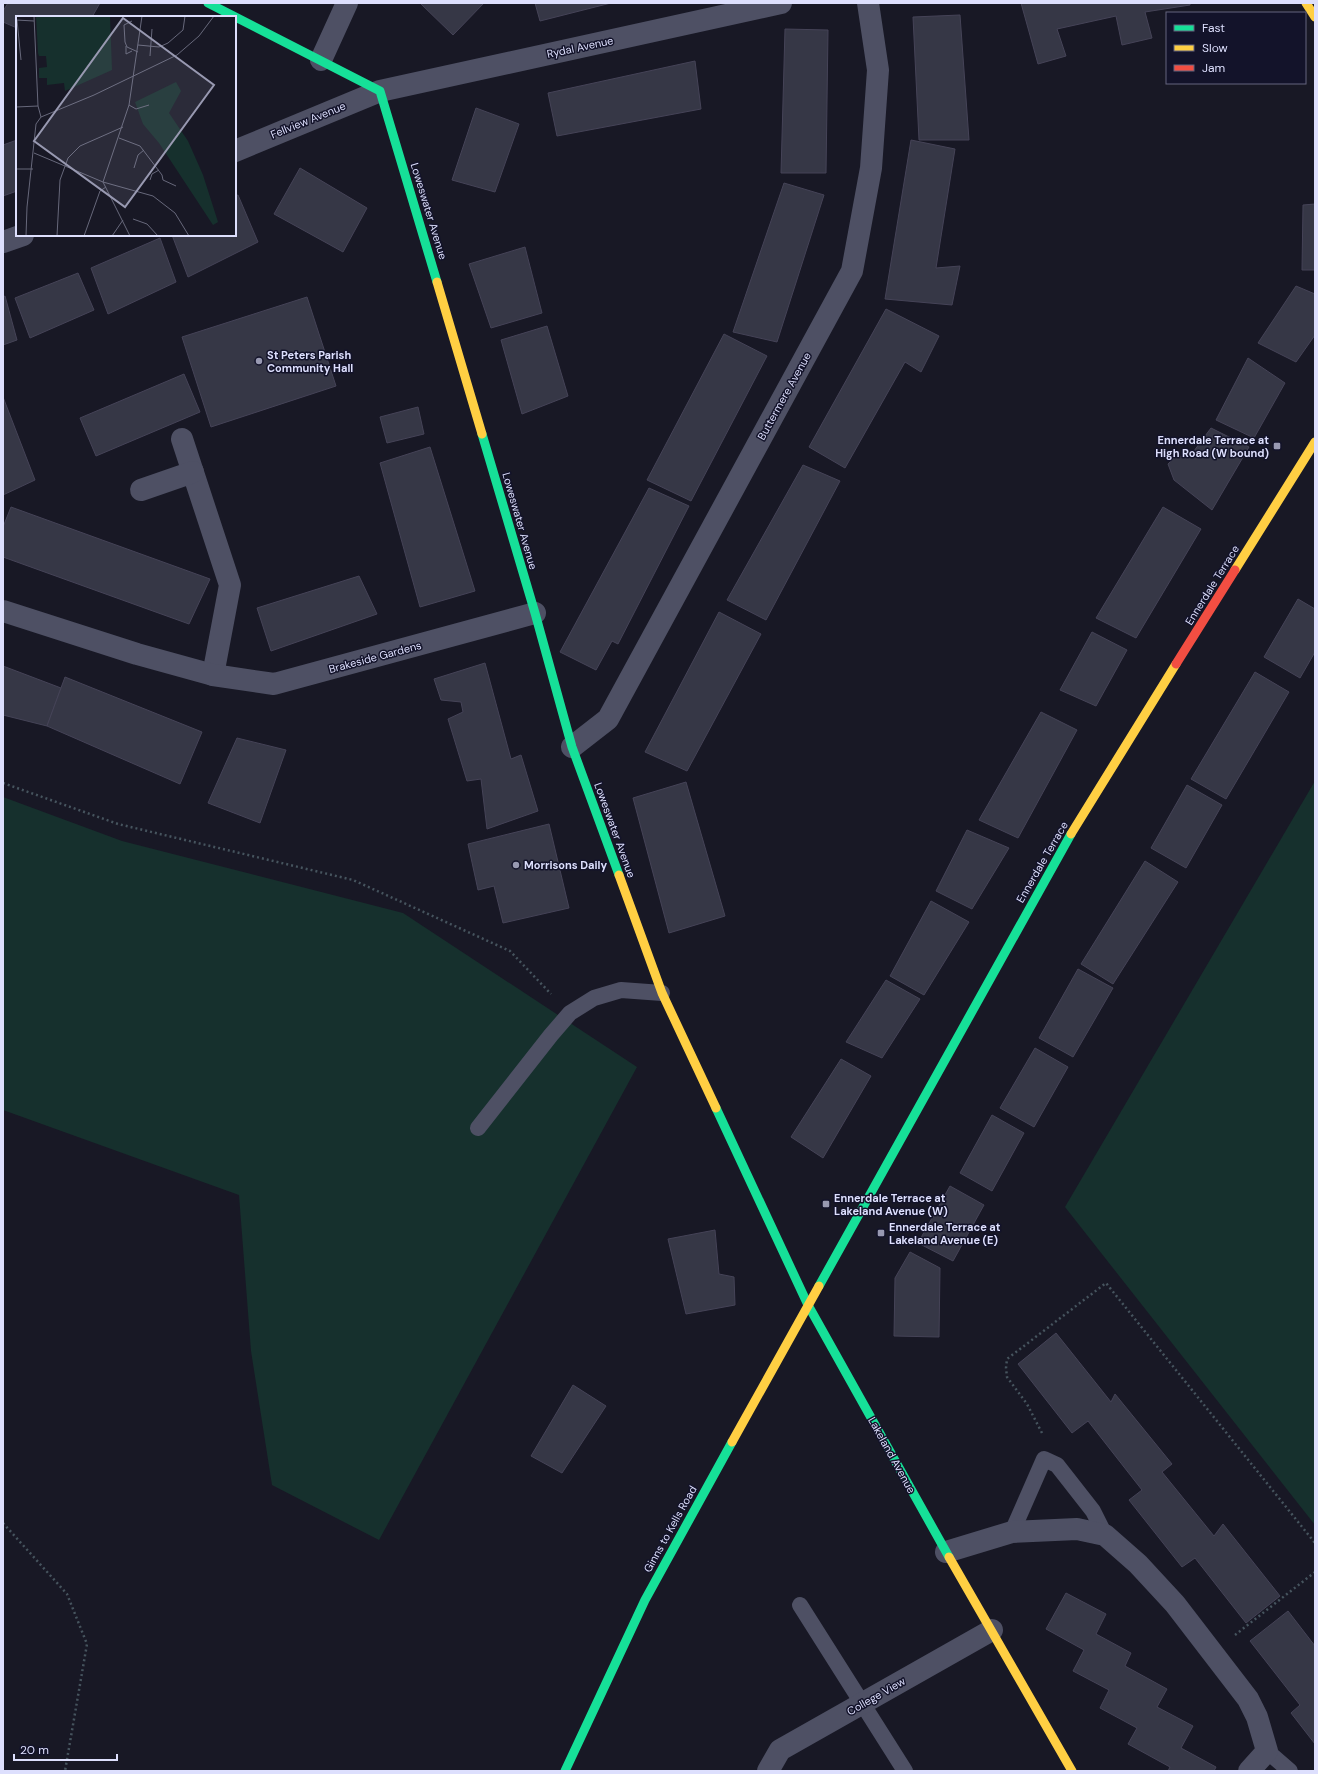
<svg xmlns="http://www.w3.org/2000/svg" width="1318" height="1774" viewBox="0 0 1318 1774" font-family="'DM Sans',sans-serif">
<rect width="100%" height="100%" fill="#181825"/>
<g fill="#16302d">
<polygon points="1315,781 1315,1525 1065,1207"/>
<polygon points="3,797 122,841 403,913 637,1067 379,1540 272,1485 251,1351 239,1195 3,1110"/>
</g>
<g fill="#363746" stroke="#454357">
<polygon points="8,3 100,3 92,17 17,17 17,28 3,22 3,11"/>
<polygon points="420,3 484,3 453,35"/>
<polygon points="535,3 611,3 540,21"/>
<polygon points="1021,3 1190,3 1190,5 1145,12 1152,38 1122,45 1116,16 1057,29 1066,56 1038,64"/>
<polygon points="960,15 969,140 919,140 913,17"/>
<polygon points="785,29 828,30 826,173 781,173"/>
<polygon points="695,61 701,109 557,136 548,93"/>
<polygon points="476,108 519,124 495,192 452,180"/>
<polygon points="17,140 17,191 3,196 3,145"/>
<polygon points="911,140 955,149 936,268 960,266 952,305 885,299"/>
<polygon points="300,168 367,208 343,252 274,214"/>
<polygon points="784,183 824,195 777,342 733,332"/>
<polygon points="238,195 258,242 188,277 172,235 235,235 235,196"/>
<polygon points="1315,204 1315,270 1302,270 1303,205"/>
<polygon points="160,238 176,282 108,314 91,268"/>
<polygon points="525,247 542,313 491,328 469,264"/>
<polygon points="78,273 94,310 30,338 15,298"/>
<polygon points="1296,286 1315,294 1315,335 1296,362 1258,343"/>
<polygon points="5,296 17,340 3,345 3,297"/>
<polygon points="307,297 336,386 211,427 182,337"/>
<polygon points="886,309 939,336 921,372 905,362 845,468 809,447"/>
<polygon points="547,326 568,396 522,414 501,340"/>
<polygon points="724,334 767,356 691,501 647,480"/>
<polygon points="1248,358 1285,383 1254,438 1216,420"/>
<polygon points="184,374 200,412 96,456 80,418"/>
<polygon points="3,397 35,480 3,495"/>
<polygon points="418,407 424,434 387,443 380,417"/>
<polygon points="1211,428 1249,447 1212,510 1174,480 1168,464 1177,455 1188,459"/>
<polygon points="430,447 475,591 420,607 380,463"/>
<polygon points="803,465 840,481 766,620 727,600"/>
<polygon points="649,488 689,506 618,644 612,641 596,670 560,652"/>
<polygon points="11,507 210,579 189,624 3,557 3,527"/>
<polygon points="1163,507 1201,529 1136,638 1096,618"/>
<polygon points="359,576 377,614 271,651 257,608"/>
<polygon points="1298,599 1315,609 1315,652 1300,678 1264,657"/>
<polygon points="719,612 761,634 687,771 645,752"/>
<polygon points="1092,632 1127,650 1096,706 1060,690"/>
<polygon points="485,663 511,759 521,755 538,811 487,829 481,779 467,781 448,719 463,712 461,702 441,700 434,679"/>
<polygon points="3,666 61,688 47,726 3,715"/>
<polygon points="1255,672 1289,692 1226,799 1191,779"/>
<polygon points="65,677 202,732 180,784 47,726"/>
<polygon points="1041,712 1077,730 1018,838 979,820"/>
<polygon points="237,738 286,750 260,823 208,803"/>
<polygon points="686,782 725,916 669,933 633,798"/>
<polygon points="1187,785 1222,805 1186,868 1151,848"/>
<polygon points="549,824 569,908 503,923 494,886 478,890 468,844"/>
<polygon points="967,830 1009,848 972,909 936,891"/>
<polygon points="1145,861 1178,882 1113,984 1081,964"/>
<polygon points="931,901 969,922 924,995 890,976"/>
<polygon points="1078,969 1113,988 1073,1057 1039,1038"/>
<polygon points="886,980 920,999 882,1058 846,1042"/>
<polygon points="1035,1048 1068,1067 1034,1127 1000,1108"/>
<polygon points="841,1059 871,1076 823,1158 791,1137"/>
<polygon points="992,1115 1024,1133 992,1191 960,1173"/>
<polygon points="950,1186 984,1205 953,1261 918,1243"/>
<polygon points="715,1230 719,1274 734,1277 735,1305 686,1314 668,1239"/>
<polygon points="910,1252 940,1268 939,1337 894,1336 895,1278"/>
<polygon points="1056,1333 1111,1402 1115,1394 1172,1464 1162,1472 1214,1536 1223,1524 1280,1596 1246,1623 1195,1558 1182,1567 1129,1500 1142,1490 1088,1421 1072,1433 1018,1364"/>
<polygon points="573,1385 606,1406 562,1473 531,1456"/>
<polygon points="1066,1593 1106,1614 1096,1634 1131,1653 1125,1666 1167,1689 1157,1707 1193,1726 1181,1748 1216,1767 1214,1771 1168,1771 1170,1767 1128,1744 1137,1728 1100,1708 1109,1690 1073,1671 1084,1650 1046,1629"/>
<polygon points="1288,1611 1315,1646 1315,1744 1291,1713 1300,1705 1250,1641"/>
</g>
<g fill="none" stroke-linecap="round" stroke-linejoin="round">
<g stroke="#46545e" stroke-width="2.5" stroke-dasharray="2 3" stroke-linecap="butt">
<polyline points="3,783 118,824 353,880 510,951 551,994"/>
<polyline points="1042,1433 1027,1404 1007,1377 1006,1368 1007,1359 1106,1283 1315,1543"/>
<polyline points="3,1523 67,1594 87,1644 65,1771"/>
<polyline points="1235,1635 1315,1572"/>
</g>
<g stroke="#4e5064" stroke-width="16">
<polyline points="478,1128 551,1035 570,1013 594,998 621,990 662,993"/>
<polyline points="1012,1532 1044,1459 1057,1465 1093,1511 1105,1535"/>
<polyline points="800,1605 905,1771"/>
<polyline points="1267,1751 1290,1771"/>
</g>
<g stroke="#4e5064" stroke-width="22">
<polyline points="321,60 347,3"/>
<polyline points="235,151 380,91 781,3"/>
<polyline points="3,242 23,235"/>
<polyline points="182,439 230,585 213,675"/>
<polyline points="141,490 193,472"/>
<polyline points="3,611 137,654 213,675 274,684 535,613"/>
<polyline points="572,747 608,719 852,271 871,168 878,70 868,3"/>
<polyline points="946,1552 1012,1532 1077,1529 1105,1535 1138,1564 1175,1604 1248,1699 1257,1717 1267,1751 1249,1771"/>
<polyline points="768,1771 780,1750 992,1630"/>
</g>
<g stroke="#16e098" stroke-width="9">
<polyline points="208,3 380,91 437,282"/>
<polyline points="482,434 535,613 572,747 619,875"/>
<polyline points="716,1108 808,1305 949,1557"/>
<polyline points="819,1286 1071,834"/>
<polyline points="565,1771 645,1600 732,1442"/>
</g>
<g stroke="#ffcf43" stroke-width="9">
<polyline points="1306,3 1315,17"/>
<polyline points="437,282 482,434"/>
<polyline points="1235,570 1315,442"/>
<polyline points="1071,834 1176,664"/>
<polyline points="619,875 662,993 716,1108"/>
<polyline points="732,1442 819,1286"/>
<polyline points="949,1557 1072,1771"/>
</g>
<polyline stroke="#f24e42" stroke-width="9" points="1176,664 1235,570"/>
</g>
<g fill="#9899b1" stroke="#13132a" stroke-width="1.5">
<circle cx="259" cy="361" r="4"/>
<rect x="1273" y="442" width="8" height="8" rx="2"/>
<circle cx="516" cy="865" r="4"/>
<rect x="822" y="1200" width="8" height="8" rx="2"/>
<rect x="877" y="1229" width="8" height="8" rx="2"/>
</g>
<g text-anchor="middle" dominant-baseline="central" stroke-width="3" stroke-linejoin="round" paint-order="stroke">
<g font-size="11" fill="#dddffd" stroke="#13132a">
<text transform="translate(580 47) rotate(-12)">Rydal Avenue</text>
<text transform="translate(308 120) rotate(-22)">Fellview Avenue</text>
<text transform="translate(429 211) rotate(73)">Loweswater Avenue</text>
<text transform="translate(784 396) rotate(-61)">Buttermere Avenue</text>
<text transform="translate(520 521) rotate(74)">Loweswater Avenue</text>
<text transform="translate(1212 585) rotate(-58)">Ennerdale Terrace</text>
<text transform="translate(375 657) rotate(-15)">Brakeside Gardens</text>
<text transform="translate(615 830) rotate(70)">Loweswater Avenue</text>
<text transform="translate(1042 862) rotate(-60)">Ennerdale Terrace</text>
<text transform="translate(892 1455) rotate(61)">Lakeland Avenue</text>
<text transform="translate(670 1529) rotate(-61)">Ginns to Kells Road</text>
<text transform="translate(876 1696) rotate(-30)">College View</text>
</g>
<g font-size="11" font-weight="bold" fill="#dddffd" stroke="#13132a" text-anchor="start">
<text x="267" y="355">St Peters Parish<tspan x="267" dy="13">Community Hall</tspan></text>
<text x="1269" y="440" text-anchor="end">Ennerdale Terrace at<tspan x="1269" dy="13">High Road (W bound)</tspan></text>
<text x="524" y="865">Morrisons Daily</text>
<text x="834" y="1198">Ennerdale Terrace at<tspan x="834" dy="13">Lakeland Avenue (W)</tspan></text>
<text x="889" y="1227">Ennerdale Terrace at<tspan x="889" dy="13">Lakeland Avenue (E)</tspan></text>
</g>
</g>
<g transform="translate(16 16)">
<rect width="220" height="220" fill="#181825"/>
<path d="M20,0H94L96,54L49,75L48,67L31,69V62H23V52L31,51L30,40H23L22,37ZM160,66L165,75L153,97L172,125L187,159L202,206L197,209L143,127L127,108L119,86Z" fill="#16302d"/>
<path fill="none" stroke="#67687b" stroke-width="1" d="M18,0L22,90L25,101M0,4L18,5M1,4L5,44M116,5L108,9L109,26L111,31L122,36M122,29L143,31L152,27L167,14L169,0M110,30V38L116,35M134,40L136,13M113,89L120,93L133,89M0,91L22,90M25,101L78,79L161,39L183,20L198,0M103,122L124,130L146,159L147,164L160,170M18,137L87,166L137,180L159,197L173,220M118,152L122,139L128,134M0,153H17M134,164L136,158L143,154M117,203L131,208L142,220M10,220L11,191L20,108L25,101M41,220L44,164L52,142L64,130L107,111M68,220L84,175L90,171M96,220L107,204M114,220L87,166L113,89L126,0"/>
<path fill="#9899b1" fill-opacity="0.15" stroke="#9899b1" stroke-width="2" d="M107,2L198,69L109,191L18,125Z"/>
<rect width="220" height="220" fill="none" stroke="#dddffd" stroke-width="2"/>
</g>
<rect width="1318" height="1774" fill="none" stroke="#dddffd" stroke-width="8"/>
<rect x="1166" y="12" width="140" height="72" fill="#13132a" stroke="#64657e"/>
<rect x="1174" y="25" width="20" height="6" fill="#16e098" stroke="#64657e"/>
<text x="1202" y="32" font-size="12" fill="#dddffd">Fast</text>
<rect x="1174" y="45" width="20" height="6" fill="#ffcf43" stroke="#64657e"/>
<text x="1202" y="52" font-size="12" fill="#dddffd">Slow</text>
<rect x="1174" y="65" width="20" height="6" fill="#f24e42" stroke="#64657e"/>
<text x="1202" y="72" font-size="12" fill="#dddffd">Jam</text>
<path d="M14 1754v6h103v-6" fill="none" stroke="#dddffd" stroke-width="2"/>
<text x="20" y="1754" font-size="12" fill="#dddffd" stroke="#13132a" stroke-width="3" paint-order="stroke">20 m</text>
</svg>
